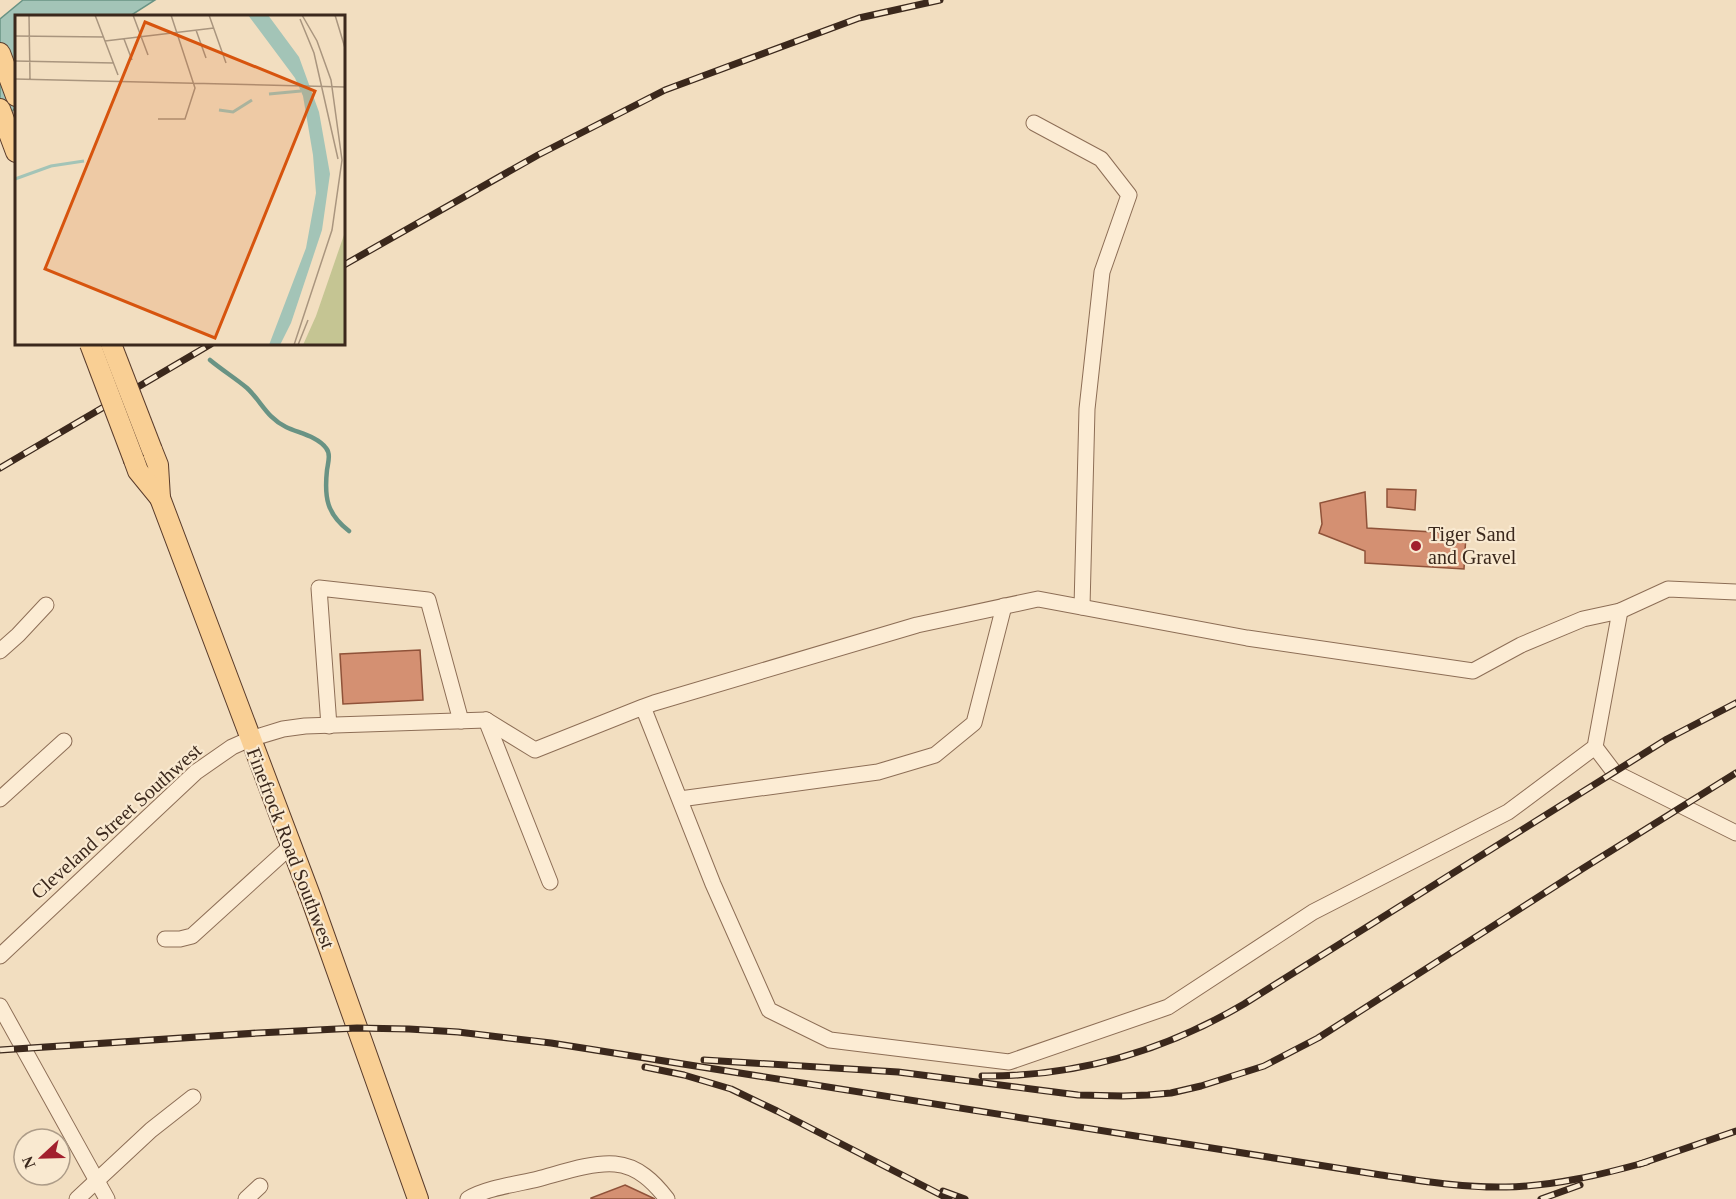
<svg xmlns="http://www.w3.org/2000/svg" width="1736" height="1199" viewBox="0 0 1736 1199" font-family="'Times New Roman',serif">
<rect width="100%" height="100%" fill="#f2dec0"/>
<polygon fill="#a3c4b7" stroke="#699384" stroke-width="1.5" points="23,0 155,0 130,16 16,16 16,107 0,124 0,19"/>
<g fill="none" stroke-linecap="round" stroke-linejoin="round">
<path stroke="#699384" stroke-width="4.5" d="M210,360C222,370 235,378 247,388C261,401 267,418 286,427C298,433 317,436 326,448C331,454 328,463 327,470C324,498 327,514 349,531"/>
</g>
<g fill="#d49072" stroke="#8f5239" stroke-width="1.5">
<polygon points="1387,489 1416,490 1415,510 1387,507"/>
<polygon points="1365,492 1367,528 1466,534 1464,569 1365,563 1365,551 1319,533 1322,524 1320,503"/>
<polygon points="420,650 423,700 343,704 340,654"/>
<polygon points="625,1185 655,1199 591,1199 591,1198"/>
</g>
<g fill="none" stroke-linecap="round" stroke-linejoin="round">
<g stroke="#8d6e56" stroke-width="17">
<g id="minor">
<polyline points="1034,123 1101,159 1129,195 1102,272 1087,409 1082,607"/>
<polyline points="1620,611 1668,589 1736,592"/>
<polyline points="0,651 18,635 46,605"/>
<polyline points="486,720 535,750 643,707 654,703 917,625 1038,599 1247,638 1473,671 1521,645 1583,619 1620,611 1595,747 1508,812 1313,912 1168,1007 1009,1062 830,1040 769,1010 713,884 643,707"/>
<polyline points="486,720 550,882"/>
<polyline points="329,726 319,588 428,600 461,721"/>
<polyline points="1595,747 1614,772 1736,833"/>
<polyline points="0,799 64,741"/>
<polyline points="680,799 878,772 935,755 974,723 1004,606"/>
<polyline points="165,939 180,939 192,936 291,846"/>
<polyline points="0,956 196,772 232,747 250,739 283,729 305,726 486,720"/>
<polyline points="0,1006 107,1199"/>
<polyline points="77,1199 151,1130 193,1097"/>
<polyline points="246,1199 260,1186"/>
<path d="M468,1199C486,1188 517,1184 538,1179C561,1173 592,1162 615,1164C638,1166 654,1182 667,1199"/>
</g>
</g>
<g stroke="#5a3c2b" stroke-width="22">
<g id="major">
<polyline points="0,53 16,96"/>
<polyline points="0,109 16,152"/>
<polyline points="152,450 158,465 160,498 311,898 418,1199"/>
<polyline points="134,460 138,471 160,498"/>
</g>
</g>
<use href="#minor" stroke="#fcecd4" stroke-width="15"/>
<use href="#major" stroke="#f9cf94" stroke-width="20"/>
<g stroke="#3b281c" stroke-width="7">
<g id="rail">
<polyline points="344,265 538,155 665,90 859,18 940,0"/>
<polyline points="0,468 211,344"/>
<path d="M0,1050L258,1033L357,1028L409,1029L458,1032L551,1043L1381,1175C1422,1181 1464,1188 1506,1187C1554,1186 1600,1175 1647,1162"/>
<polyline points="704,1060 898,1072 1078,1095 1123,1096 1148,1095 1171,1093 1201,1086 1264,1066 1318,1038 1582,869 1736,773"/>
<polyline points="645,1067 684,1075 731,1089 777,1111 949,1199"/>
<path d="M982,1076C1075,1077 1164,1051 1244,1004L1667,739L1736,703"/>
<polyline points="1640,1164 1736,1131"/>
<polyline points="943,1191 965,1199"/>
<polyline points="1541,1199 1580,1185"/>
</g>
</g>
<use href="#rail" stroke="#f9e9d0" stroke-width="4.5" stroke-dasharray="14" stroke-linecap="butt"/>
<g stroke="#5a3c2b" stroke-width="22" stroke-linecap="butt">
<g id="major-bridge">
<polyline points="90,344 134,460"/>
<polyline points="111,344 152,450"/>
</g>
</g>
<use href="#major-bridge" stroke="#f9cf94" stroke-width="20"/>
</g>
<circle fill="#a2202e" stroke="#f9e9d0" stroke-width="2" cx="1416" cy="546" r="6"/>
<g text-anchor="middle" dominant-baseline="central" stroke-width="4.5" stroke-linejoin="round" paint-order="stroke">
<g font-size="20" fill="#3b281c" stroke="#f9e9d0" text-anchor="start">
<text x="1428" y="534">Tiger Sand<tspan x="1428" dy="23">and Gravel</tspan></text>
</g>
<g font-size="20" fill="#3b281c" stroke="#f9e9d0">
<text transform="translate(116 821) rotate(-42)">Cleveland Street Southwest</text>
<text transform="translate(291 848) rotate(69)">Finefrock Road Southwest</text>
</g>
</g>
<g transform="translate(15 15)">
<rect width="330" height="330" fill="#f2dec0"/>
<path d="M330,217V330H288L301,301Z" fill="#c5c593"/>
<path d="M233,0H253L284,42L304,97L315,159L307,215L276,308L265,330H254L291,233L301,178L298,140L288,81L280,63Z" fill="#a3c4b7"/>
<path fill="none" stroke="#a3c4b7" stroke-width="3" d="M254,79L286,76M204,95L218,97L237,85M0,164L36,151L69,146"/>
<path fill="none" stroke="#a9957e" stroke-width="1.5" d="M14,0L15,64M80,0L103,60M118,0L133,40M194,0L211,48M320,0L330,33M285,4L299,38L323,144M181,15L191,43M0,21L89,22M109,24L117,45M90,26L199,13M0,46L99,48M0,64L330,72M143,104H170L180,73L156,0M279,330L317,215L327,145L316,65L302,26L287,0M283,330L293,305"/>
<path fill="#d7540e" fill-opacity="0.15" stroke="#d7540e" stroke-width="3" d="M130,7L300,76L200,323L30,254Z"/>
<rect width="330" height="330" fill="none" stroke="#3b281c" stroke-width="3"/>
</g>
<g transform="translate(42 1157) rotate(248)"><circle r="28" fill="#f9e9d0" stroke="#ad9c88" stroke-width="1.5"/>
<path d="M0-4.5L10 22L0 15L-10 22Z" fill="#a2202e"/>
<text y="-9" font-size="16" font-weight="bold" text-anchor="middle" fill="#3b281c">N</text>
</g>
</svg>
